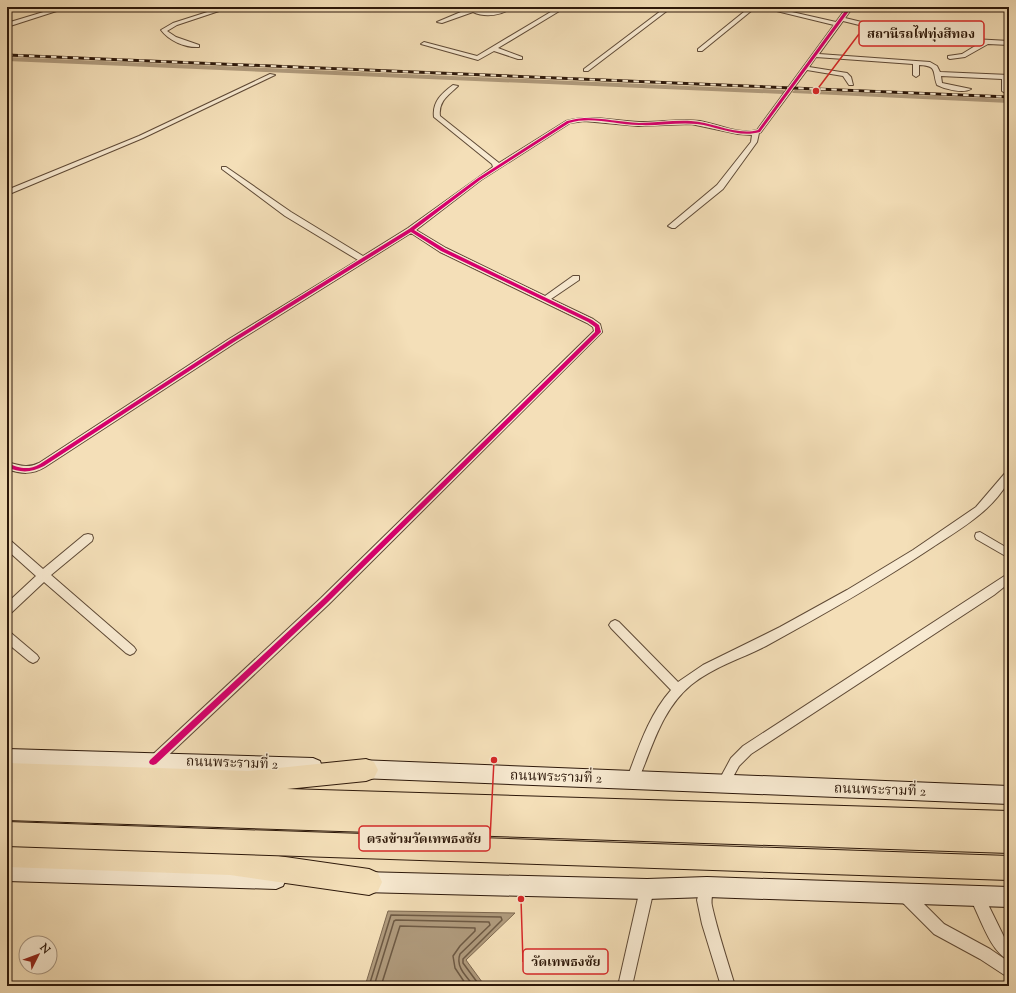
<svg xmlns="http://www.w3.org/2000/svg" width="1016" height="993" viewBox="0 0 1016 993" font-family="'Sorts Mill Goudy','Noto Serif Thai',serif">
<rect width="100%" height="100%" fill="#f4dfb8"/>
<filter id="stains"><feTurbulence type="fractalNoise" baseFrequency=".005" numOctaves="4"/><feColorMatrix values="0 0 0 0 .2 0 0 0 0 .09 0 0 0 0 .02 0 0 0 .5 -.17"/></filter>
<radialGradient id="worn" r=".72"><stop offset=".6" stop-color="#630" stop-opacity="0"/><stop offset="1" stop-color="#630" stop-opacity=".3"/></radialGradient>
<polygon fill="#b09b7d" stroke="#7c674f" points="388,911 515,913 466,960 485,986 365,986"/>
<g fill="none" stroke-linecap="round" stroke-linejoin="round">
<g stroke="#6e5a44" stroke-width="1.5">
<polyline points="369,986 391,915 501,917 502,920 463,959 463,963 480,986"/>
<path d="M374,986L394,921L396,920L489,922L490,925L460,954C455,967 467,977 474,986"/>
<polyline points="381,986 400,926 475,928 475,931 460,946 453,956 455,968 467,986"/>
</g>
<g fill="#b09b7d" fill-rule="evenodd">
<polygon points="7,57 783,90 786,92 783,94 7,61"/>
<polygon points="795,90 1009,99 1009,103 793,93 792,92"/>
</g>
<g stroke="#5f4a36" stroke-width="2">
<g id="street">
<polygon points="60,7 69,7 7,27 7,23"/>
<path d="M223,7H231L177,25L167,31L176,37L199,45V47C186,48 169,41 161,30L173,23Z"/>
<path d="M506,7H514C502,15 486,18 473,12L442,23L437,22L468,9L474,8L483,12H491Z"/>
<polygon points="559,7 566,7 498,48 522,57 522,59 518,59 494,51 478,60 421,44 424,42 477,56"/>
<polygon points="666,7 672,7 588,71 584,71 584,69"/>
<polygon points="750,7 756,7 702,51 698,51 698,49"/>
<path d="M760,7H770L836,22L847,7H853L845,18L920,36L1009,41V45L988,44L965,57L950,59L948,58V56L962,54L980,43L920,40L843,21L819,54L930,62L937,66L940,72L1009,75L1008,91L1005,93L1002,91V79L941,76L942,83L971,89C963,94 945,89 937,85C932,71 938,66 919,65V75L916,77L913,75V64L816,57L809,67L847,73L851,77L853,85H849L843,76L807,70L761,132L759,133L757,142L723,189L675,228H672L668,226L717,185L751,142L752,135L738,134L691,124L638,126L584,121L570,123L481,180L416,230L446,248L545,296L573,276H579V280L551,299L593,319L600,324L602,332L329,604L157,766L153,768L149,766L147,762L149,758L321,598L594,331L593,327L587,323L440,252L411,233L235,343L45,467C32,475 21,474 7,469V462C19,465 27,469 39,463L229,339L358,260L285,216L222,169V167H226L291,212L363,256L408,228L493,167L492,164L434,117C432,102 442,93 453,85L458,86C449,95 438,101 440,116L499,163L566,121C590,114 614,121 639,122C659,123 679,118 700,121C718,124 738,135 757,130L834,25Z"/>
<polygon points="270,74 275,75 143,138 7,195 7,190 139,136"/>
<path d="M1009,470C1009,474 1010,479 1008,482C991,512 960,529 933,547C879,583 823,615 766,646C741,659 713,667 691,685C660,711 652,750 636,785L632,787L628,785L626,781C638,750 648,716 671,690L611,628L609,625L611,622L615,620L619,622L678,682L703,665L780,627L847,590L913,550L976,507L1006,472Z"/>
<polygon points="980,532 1009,549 1009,558 976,539 975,536 976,533"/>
<polygon points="88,534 92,535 93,538 92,541 51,575 134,647 136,650 134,653 130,655 126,653 44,582 11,613 7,614 7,603 36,576 7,550 7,540 11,541 43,569 84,535"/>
<polygon points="1009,573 1009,583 994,595 751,754 739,766 727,788 723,790 719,788 717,784 731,758 743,746"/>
<polygon points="7,631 11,633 37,655 39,658 37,661 33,663 29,661 7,643"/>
<path d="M707,880L712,882C715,890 710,898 712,906C718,933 727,959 735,986H721L702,924L697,900L702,882Z"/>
<polygon points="647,882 652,884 654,889 632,986 618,986 640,889 642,884"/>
<polygon points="905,888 910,890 944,924 990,949 1009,962 1009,978 980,959 934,934 900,900 898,895 900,890"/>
<path d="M976,888L981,890L1005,939L1009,943V960C991,953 980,917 971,900L969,895L971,890Z"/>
</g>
</g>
<g stroke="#2d180a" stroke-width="2">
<g id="secondary">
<polygon points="7,749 313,758 320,761 322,767 320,773 313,776 7,767"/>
<polygon points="359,760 1009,786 1009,804 359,778 352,775 350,769 352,763"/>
<polygon points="7,861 276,869 283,872 286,879 283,886 276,889 7,881"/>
<polygon points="362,872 647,879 707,877 1009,887 1009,907 707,897 647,899 362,892 355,889 352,882 355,875"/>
</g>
</g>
<g stroke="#2d180a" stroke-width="2">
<g id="highway">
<polygon points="366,759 374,762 378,770 374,778 366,781 287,789 1009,811 1009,853 7,820 7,763 248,771"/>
<polygon points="7,843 230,849 369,869 378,873 382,882 378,891 369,895 230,875 7,867"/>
</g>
</g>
<use href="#street" fill="#f8ead1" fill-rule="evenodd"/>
<use href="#secondary" fill="#f8ead1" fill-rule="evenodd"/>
<use href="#highway" fill="#f4dfb8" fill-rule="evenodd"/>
<g stroke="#2d180a" stroke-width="3">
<polyline id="rail" points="7,55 1009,97"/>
</g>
<use href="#rail" stroke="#f8ead1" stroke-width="2" stroke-dasharray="5.5" stroke-linecap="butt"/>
<g stroke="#2d180a" stroke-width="26" stroke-linecap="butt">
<polyline id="highway-bridge" points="7,834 1009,868"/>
</g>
<use href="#highway-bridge" stroke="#f4dfb8" stroke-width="24"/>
<g stroke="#f8ead1" stroke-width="2">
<path id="cycleway" d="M848,7H852L760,132C739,138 719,127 697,124C678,122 659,126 639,125C616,125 592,116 569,123L480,180L414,230L445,249L592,320L599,325L601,332L327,603L156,764L153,765L150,764L149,762L150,760L323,599L595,332V327L588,322L441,251L411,232L234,342L44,466C31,473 20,473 7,467V463C20,468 27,471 40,464L230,340L409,229L478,178L567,121L576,119L584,118C603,118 621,122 639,123C657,123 674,120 691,121C713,122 736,136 758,130Z"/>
</g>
<use href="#cycleway" fill="#d6006c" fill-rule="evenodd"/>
</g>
<g text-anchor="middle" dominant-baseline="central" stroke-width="3" stroke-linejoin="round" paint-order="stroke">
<g font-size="14" fill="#2d180a" stroke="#f8ead1">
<text transform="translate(232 764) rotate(2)">ถนนพระรามที่ 2</text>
<text transform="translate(556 778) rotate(2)">ถนนพระรามที่ 2</text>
<text transform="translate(880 791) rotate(2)">ถนนพระรามที่ 2</text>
</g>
</g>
<path fill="none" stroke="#d62828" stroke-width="1.5" d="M816 91L859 34M494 760L490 839M521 899L523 962"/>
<g fill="#d62828" stroke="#f8ead1" stroke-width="1.5">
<circle cx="816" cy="91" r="4"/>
<circle cx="494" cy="760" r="4"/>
<circle cx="521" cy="899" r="4"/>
</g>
<g fill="#f8ead1" stroke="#d62828" stroke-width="1.5">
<rect x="859" y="21" width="125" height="25" rx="4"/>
<rect x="359" y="826" width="131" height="25" rx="4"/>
<rect x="523" y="949" width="85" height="25" rx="4"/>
</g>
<g font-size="13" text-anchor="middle" font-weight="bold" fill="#2d180a">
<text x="921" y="38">สถานีรถไฟทุ่งสีทอง</text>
<text x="424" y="843">ตรงข้ามวัดเทพธงชัย</text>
<text x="566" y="966">วัดเทพธงชัย</text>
</g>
<rect width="1016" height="993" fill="none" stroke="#f4dfb8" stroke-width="24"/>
<rect x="8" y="8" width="1000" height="977" fill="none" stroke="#2d180a" stroke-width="2"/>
<rect x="12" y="12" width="992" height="969" fill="none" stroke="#2d180a"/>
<g transform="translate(38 955) rotate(48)"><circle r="19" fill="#f8ead1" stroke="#a79681"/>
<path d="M0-3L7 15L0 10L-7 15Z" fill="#8f2418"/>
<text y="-6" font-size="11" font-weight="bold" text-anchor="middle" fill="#2d180a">N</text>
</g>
<rect width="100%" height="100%" filter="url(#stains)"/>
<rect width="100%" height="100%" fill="url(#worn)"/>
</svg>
